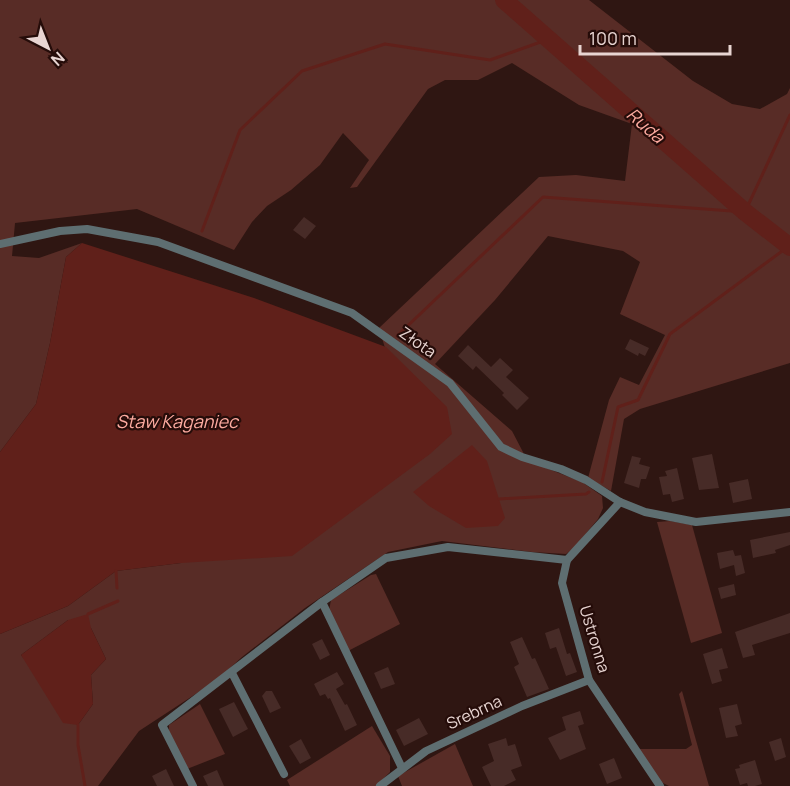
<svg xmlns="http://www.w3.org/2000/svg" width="790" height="786" viewBox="0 0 790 786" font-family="Manrope,sans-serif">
<rect width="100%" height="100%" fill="#2f1612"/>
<g fill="#582c26" fill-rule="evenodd">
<path d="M0,0H589L693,81L732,104L760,109L787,94L790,88V363L640,409L624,419L611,491L588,478L609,400L620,377L639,385L665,335L620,314L640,262L623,251L548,236L495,300L435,364L512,431L524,454L546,468L582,482L602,496L603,508L598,519L574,548L566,554L532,552L442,541L388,552L305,608L242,657L217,680L139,731L98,786H0V634L68,606L116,571L181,563L385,348L379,328L539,177L576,175L625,181L632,124L579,105L512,63L478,80H445L428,89L357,187L350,188L369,160L343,133L320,165L291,190L267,206L252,222L234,250L137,209L15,223L12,256L39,258L82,243L66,257L50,343L36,404L0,452ZM68,620L91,628L106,659L91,675L93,704L78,725L21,655Z"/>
<polygon points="670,521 692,525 722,633 691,643 657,522"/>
<polygon points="376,574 400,624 348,651 329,611 331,600 371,575"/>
<polygon points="682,691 709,786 669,786 661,782 639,749 686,749 692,745 679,694"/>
<polygon points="200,704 225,754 187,769 169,732 169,725"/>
<polygon points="372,726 390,756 390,772 376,786 290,786 287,780"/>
<polygon points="455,744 473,786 402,786 398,776"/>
</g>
<g fill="#60201a">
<polygon points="82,243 254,298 386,347 447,407 452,434 430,454 292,556 181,563 116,571 68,606 0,634 0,452 36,404 50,343 66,257"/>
<polygon points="472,445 487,461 505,518 498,526 466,528 429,506 413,492"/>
<polygon points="88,614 91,628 106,659 91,675 93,704 78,725 63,723 21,655 68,620"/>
</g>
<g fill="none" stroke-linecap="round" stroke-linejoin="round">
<g stroke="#60201a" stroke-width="3">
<polyline points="202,231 240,130 302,71 385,44 490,60 549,39"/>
<polyline points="397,336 543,197 745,212 790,115"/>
<polyline points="602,482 618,407 638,400 670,334 789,246"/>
<polyline points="499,499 586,494 589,492"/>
<polyline points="116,571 117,588"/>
<polyline points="88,614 118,601"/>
<polyline points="78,725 78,745 85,786"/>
</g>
<polyline stroke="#60201a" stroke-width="18" points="504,0 745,212 790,247"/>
</g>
<g fill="#472b27">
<polygon points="304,217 316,226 305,239 293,230"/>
<polygon points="630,339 649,348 645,356 639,353 638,356 625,349"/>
<polygon points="468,345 491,367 500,358 513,370 506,377 529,398 517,410 502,395 504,393 476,366 473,370 458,356"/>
<polygon points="712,454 719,488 699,490 692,458"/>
<polygon points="632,456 641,458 639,464 650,467 646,479 641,479 639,488 624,483"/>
<polygon points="677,468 684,499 672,502 670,494 663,495 659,477 667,476 665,471"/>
<polygon points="748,479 752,499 733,503 729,483"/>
<polygon points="790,532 790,545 775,550 776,553 753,558 750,540"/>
<polygon points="733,550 735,556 741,555 745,573 736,576 734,565 720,569 717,553"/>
<polygon points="734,584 736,595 721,599 718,588"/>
<polygon points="790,613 790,633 752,645 755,655 743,658 735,632"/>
<polygon points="559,628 567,654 570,653 577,672 566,676 556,647 550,649 545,633"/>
<polygon points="522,637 532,659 535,658 549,689 527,697 514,667 519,664 510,642"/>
<polygon points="322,639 330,655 320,660 312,644"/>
<polygon points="722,648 728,668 719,670 722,681 712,684 703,654"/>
<polygon points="388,667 395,684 381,689 374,673"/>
<polygon points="337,672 344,684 336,689 345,705 347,704 357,725 345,731 330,698 328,699 325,694 320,696 314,684"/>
<polygon points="266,691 272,691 281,708 270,713 262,696"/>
<polygon points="234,702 248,729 233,737 219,709"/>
<polygon points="737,704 742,724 735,726 738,736 726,738 719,708"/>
<polygon points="580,711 584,724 578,726 586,749 560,760 548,738 566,730 562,717"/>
<polygon points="419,718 428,734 404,746 396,730"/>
<polygon points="506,738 508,746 515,744 522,766 511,770 516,780 504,786 491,786 482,767 494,761 488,744"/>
<polygon points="781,738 786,757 775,761 769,742"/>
<polygon points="301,739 311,758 300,764 289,746"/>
<polygon points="614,758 622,778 607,784 599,764"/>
<polygon points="755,760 762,784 755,786 748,786 747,783 740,785 735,769 740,768 739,765"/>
<polygon points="166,769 174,786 157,786 152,776"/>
<polygon points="217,770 224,786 208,786 203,776"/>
</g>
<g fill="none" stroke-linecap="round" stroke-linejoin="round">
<g stroke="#5e6e71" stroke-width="8">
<polyline points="0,244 60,231 87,229 158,242 352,313 450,383 501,447 522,457 561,469 586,480 620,502 645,512 696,522 790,512"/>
<polyline points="620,502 567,560 562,583 589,680 660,786"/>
<polyline points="322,602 402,768"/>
<polyline points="232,673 284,774"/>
<polyline points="193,786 162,725 322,602 386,558 448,547 567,560"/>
<polyline points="380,786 426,751 522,706 589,680"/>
</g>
</g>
<g text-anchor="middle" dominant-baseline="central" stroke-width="4.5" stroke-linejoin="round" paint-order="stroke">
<g font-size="16" fill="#e8d5d2" stroke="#250c09">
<text transform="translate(418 342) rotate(35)">Złota</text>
<text transform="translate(595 639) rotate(73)">Ustronna</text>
<text transform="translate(474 712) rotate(-25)">Srebrna</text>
</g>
<g font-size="18" font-style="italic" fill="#fdaba0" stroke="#250c09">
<text transform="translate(646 125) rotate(41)">Ruda</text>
<text x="177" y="421">Staw Kaganiec</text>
</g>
</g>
<g transform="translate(48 48) rotate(138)" stroke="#250c09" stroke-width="4.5" paint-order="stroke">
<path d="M0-4.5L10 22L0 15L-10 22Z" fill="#e8d5d2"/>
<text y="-9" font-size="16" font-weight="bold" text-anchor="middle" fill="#e8d5d2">N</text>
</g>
<path d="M580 45v9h150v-9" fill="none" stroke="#e8d5d2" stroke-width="3"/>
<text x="589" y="45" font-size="18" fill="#e8d5d2" stroke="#250c09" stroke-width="4.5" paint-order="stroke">100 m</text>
</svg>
